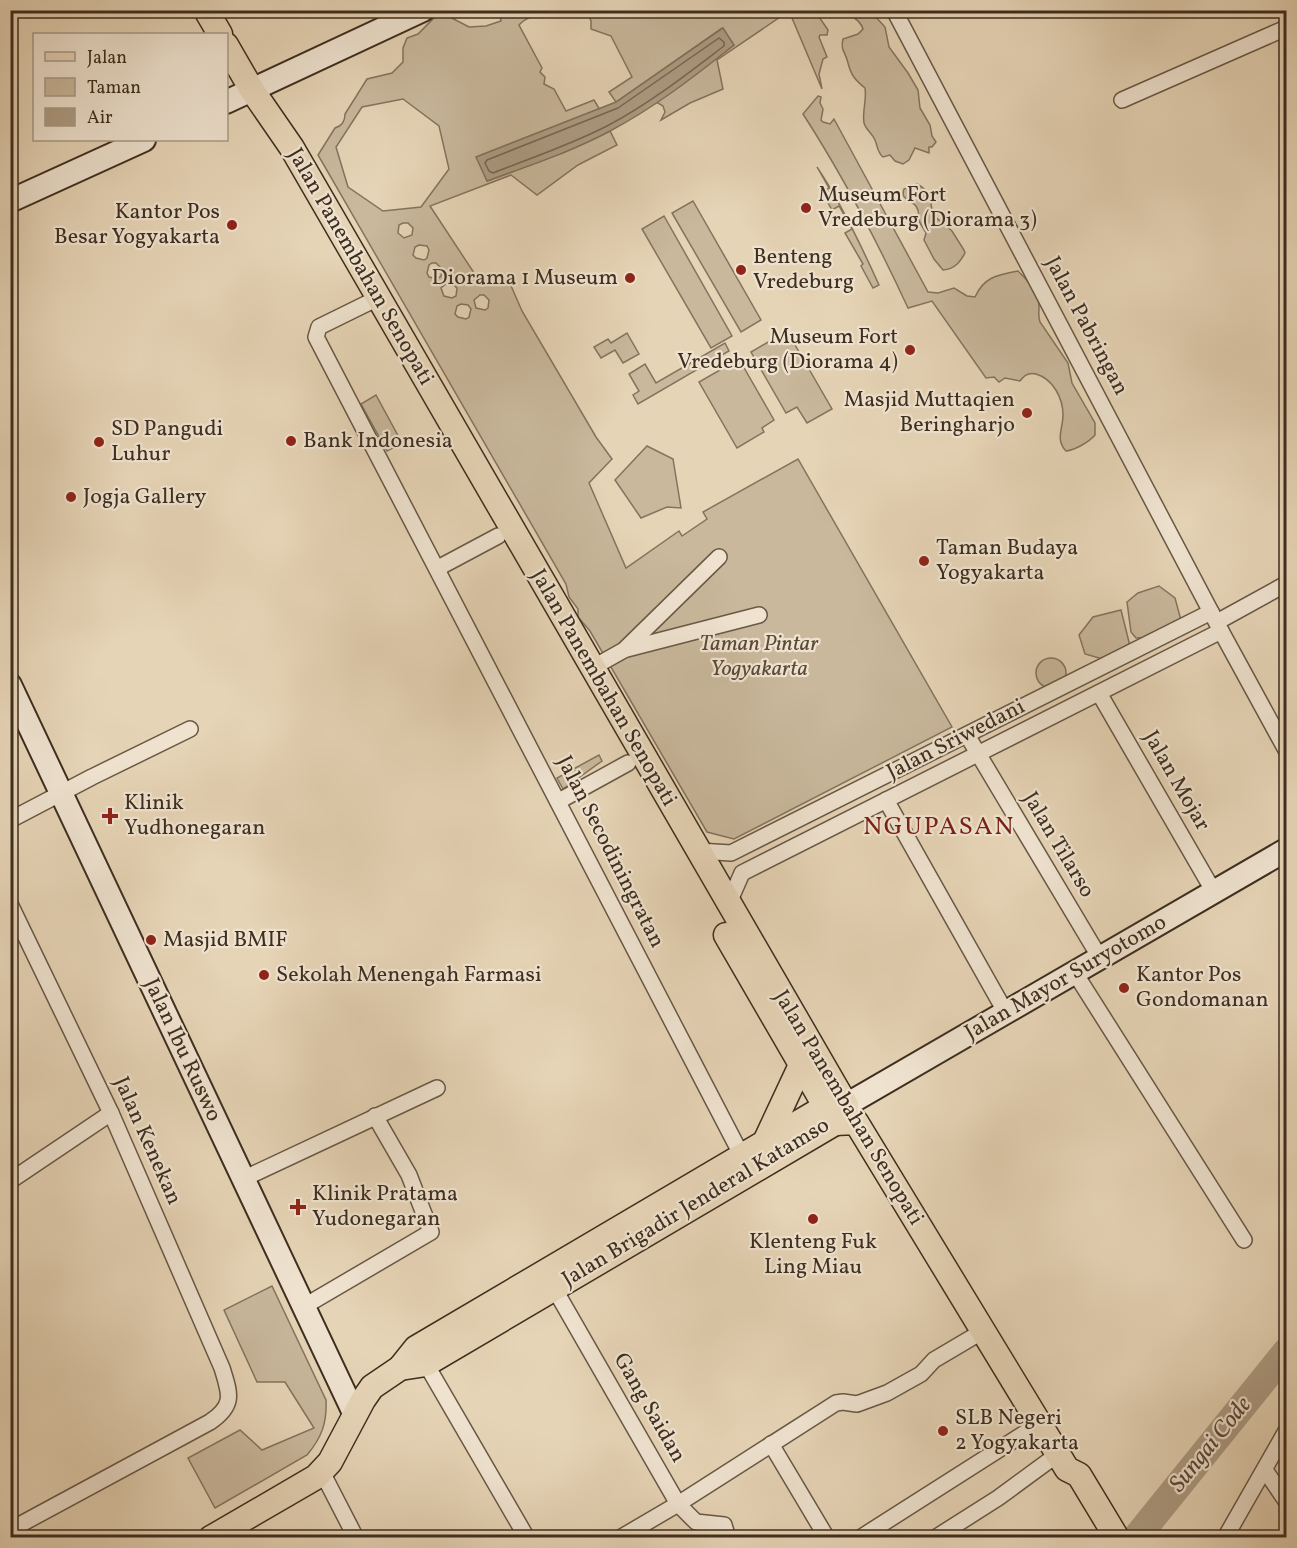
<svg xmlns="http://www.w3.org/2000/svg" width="1297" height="1548" viewBox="0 0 1297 1548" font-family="Vollkorn,serif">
<rect width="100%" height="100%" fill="#e6d4b6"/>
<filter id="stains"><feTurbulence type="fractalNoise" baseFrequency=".00333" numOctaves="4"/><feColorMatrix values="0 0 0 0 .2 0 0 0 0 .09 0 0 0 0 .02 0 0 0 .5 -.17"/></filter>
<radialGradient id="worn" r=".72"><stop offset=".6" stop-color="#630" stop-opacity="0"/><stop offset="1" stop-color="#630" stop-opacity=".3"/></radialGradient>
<g fill="#c9b89c" stroke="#84735e" stroke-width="1.5" fill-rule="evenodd">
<path d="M499,11H543C535,16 526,17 519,25L542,68L540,72L545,77L544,84L554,89L566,111L594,100L600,110L487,181L565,152L610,131L617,145L578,165L537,195L511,175L430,206L480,282L508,279L522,311L596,437L612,459L589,483L626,568L679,531L682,536L707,519L703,512L798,459L952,727L734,839L707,832L590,631L578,617V609L569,597L566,584L318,155L335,128C342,126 345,121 345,114L367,79L392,73L403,62V48L407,38L418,34L434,18L441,15L448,16L469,27L486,26L501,21ZM403,99L439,126L449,169L421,207L383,211L348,187L336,147L362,107ZM403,223H408L413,228L412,235L404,238L398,233L399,225ZM419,245L427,246L429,250L427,258L424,260L416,258L413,255L415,247ZM432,263H436L442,269L441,276L437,279L429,277L427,273L429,265ZM447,283H451L457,288L456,296L452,298L444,296L441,288ZM480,295H484L489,300L488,308L485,310L476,308L474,300ZM461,304L468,305L471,309L469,317L466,319L458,317L455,314L457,306Z"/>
<polygon points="587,11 773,11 771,16 781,11 815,11 828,30 827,35 820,35 819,37 827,57 823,59 819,74 822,89 789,11 717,60 723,89 690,103 661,120 665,112 663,106 656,102 734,45 722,28 616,102 609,92 632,77 611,36 591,29 591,21"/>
<path d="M846,11H867L874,15L885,27L889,47L908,73L918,90L920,108L930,125L932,136L936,142L932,147H929V153L915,148L909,160L903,164L895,161L890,155L883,157C877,152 878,147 875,140C872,133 866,130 864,123C862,111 867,100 865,88C855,80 851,75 848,63C846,53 840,50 843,39L858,34L863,29C860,19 852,18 846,11Z"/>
<path d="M818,96L821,97L820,103L823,109L821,120L823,122L830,124L834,119L928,292L938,293L954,288L967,296L975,297C984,277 997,275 1018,271C1027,279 1040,295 1039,308C1039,314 1038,316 1040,322L1068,363L1072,383L1095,423V435C1089,442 1075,450 1066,451C1055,439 1063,429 1063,415C1063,398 1053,379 1036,374C1029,372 1024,375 1020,381L1005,378L999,382L994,377L986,378L932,301L908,308C877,241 843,176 803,114Z"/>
<path d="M817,167C841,203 861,245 879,285L873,288L861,266L863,264L845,233L852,229L839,206L832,210L822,192L829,188Z"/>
<path d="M917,184C932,192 930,202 933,215L952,231L964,250L965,253C960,262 955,269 943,270L934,259L924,240L926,233C924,229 920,224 919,220C918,214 920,212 916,206C910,199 900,200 904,189Z"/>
<polygon points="693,201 761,320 741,332 672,213"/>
<polygon points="664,216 732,336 711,348 642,229"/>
<polygon points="787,331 832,409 807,423 797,407 786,413 751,352"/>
<polygon points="627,333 639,354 623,363 615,350 601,358 594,347 608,339 611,343"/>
<polygon points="725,343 729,351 638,404 633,395 639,391 629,374 645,364 656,383"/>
<polygon points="739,359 774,420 762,428 764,432 737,448 699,382"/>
<polygon points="376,395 402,443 387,451 361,404"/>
<polygon points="647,446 673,459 681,508 667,507 641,518 615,480"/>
<polygon points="1159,586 1175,598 1182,624 1155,637 1136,638 1131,632 1127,602 1138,593"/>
<polygon points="1121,610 1132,654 1106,660 1085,654 1079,635 1093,617"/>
<circle cx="1051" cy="673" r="15"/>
<polygon points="599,755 602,761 563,789 557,778"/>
<path d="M272,1286L326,1400C327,1423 322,1437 307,1455L215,1508L188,1458L240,1430L262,1450L314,1428L285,1382H257L224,1310Z"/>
</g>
<path fill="#ad9c83" stroke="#81705b" stroke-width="1.5" d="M723,28L734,45C695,76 654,108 610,131C571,152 528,166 487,181L476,157L616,102Z"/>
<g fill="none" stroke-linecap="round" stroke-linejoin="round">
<path stroke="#766551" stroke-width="1.5" d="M719,38L724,42V46C687,74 649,104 607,126C570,145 531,158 493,173L489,171L485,163L487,160L618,108Z"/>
<polyline stroke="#ad9c83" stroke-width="28" points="1136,1538 1286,1352"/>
<g stroke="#685845" stroke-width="18">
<g id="street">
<polyline points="894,10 1221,631 1286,750"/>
<polyline points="1122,100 1286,28"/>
<polyline points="378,298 319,327 316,337 742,1156"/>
<polyline points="438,568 498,536"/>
<polyline points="1217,622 1286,584"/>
<polyline points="627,649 759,615"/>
<polyline points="592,668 624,650 719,557"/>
<polyline points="1099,693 1214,892"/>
<polyline points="967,735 1100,958"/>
<polyline points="886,800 1006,1013"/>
<polyline points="559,801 628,763"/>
<polyline points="10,820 92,777 190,729"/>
<polyline points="698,851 731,853 1211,612"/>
<path d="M10,904L111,1113L222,1368C230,1394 235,1405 210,1422L10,1530"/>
<polyline points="728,905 742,873 1221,631"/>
<polyline points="1075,973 1244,1240"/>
<polyline points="243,1179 437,1088"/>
<polyline points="10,1181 111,1113"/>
<polyline points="554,1288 678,1504 696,1522 724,1525 728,1538"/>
<polyline points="303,1307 431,1232 409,1175 375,1116"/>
<polyline points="426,1364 527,1538"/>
<polyline points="771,1444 827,1538"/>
<polyline points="1265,1470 1286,1501"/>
<polyline points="322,1472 356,1538"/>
<polyline points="620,1538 678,1504 836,1403 843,1402 857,1404 887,1393 921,1374 934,1360 983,1331"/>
<polyline points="860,1538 1039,1424"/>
<polyline points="935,1538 998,1498 1058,1454"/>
<polyline points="1225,1538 1286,1431"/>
</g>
</g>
<g stroke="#3e2e1f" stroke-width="26">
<g id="secondary">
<polyline points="226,102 423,10"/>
<polyline points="10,201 144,140"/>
<polyline points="10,685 355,1415"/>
<polyline points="854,1120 846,1105 1286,850"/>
</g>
</g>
<g stroke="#3e2e1f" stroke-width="27">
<g id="primary">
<polyline points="206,10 220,34"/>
<polyline points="226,45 252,90 292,148 846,1105"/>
<polyline points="726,935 835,1123"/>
<polyline points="835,1123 856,1122 1067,1469 1079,1475 1117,1538"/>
<polyline points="765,1142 801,1065"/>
<polyline points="400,1368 416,1348 825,1107 841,1106"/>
<polyline points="211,1538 316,1477 330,1462 363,1400 372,1387 400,1368 426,1364 835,1123 843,1110"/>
</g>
</g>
<use href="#street" stroke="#efe3d0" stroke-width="15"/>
<use href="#secondary" stroke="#efe3d0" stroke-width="22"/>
<use href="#primary" stroke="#e6d4b6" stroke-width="24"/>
</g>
<g fill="#8f2418" stroke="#efe3d0" stroke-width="2">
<circle cx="806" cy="208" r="6"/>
<circle cx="232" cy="225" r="6"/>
<circle cx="741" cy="270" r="6"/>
<circle cx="630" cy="278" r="6"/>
<circle cx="910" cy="350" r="6"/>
<circle cx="1027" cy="413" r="6"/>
<circle cx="291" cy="441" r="6"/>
<circle cx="99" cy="442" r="6"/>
<circle cx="71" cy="497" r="6"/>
<circle cx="924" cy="561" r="6"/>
<path d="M107 807h6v6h6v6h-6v6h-6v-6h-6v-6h6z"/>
<circle cx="151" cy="940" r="6"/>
<circle cx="264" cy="975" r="6"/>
<circle cx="1124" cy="988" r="6"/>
<path d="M295 1198h6v6h6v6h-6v6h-6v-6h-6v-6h6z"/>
<circle cx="813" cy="1219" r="6"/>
<circle cx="943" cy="1431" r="6"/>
</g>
<g text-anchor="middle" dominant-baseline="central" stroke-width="4.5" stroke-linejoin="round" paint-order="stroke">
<g font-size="22" fill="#3e2e1f" stroke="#efe3d0" text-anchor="start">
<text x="818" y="195">Museum Fort<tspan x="818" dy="25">Vredeburg (Diorama 3)</tspan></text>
<text x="220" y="212" text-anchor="end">Kantor Pos<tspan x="220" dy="25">Besar Yogyakarta</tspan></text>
<text x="753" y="257">Benteng<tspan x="753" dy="25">Vredeburg</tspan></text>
<text x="618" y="278" text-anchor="end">Diorama 1 Museum</text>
<text x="898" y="337" text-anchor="end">Museum Fort<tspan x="898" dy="25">Vredeburg (Diorama 4)</tspan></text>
<text x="1015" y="400" text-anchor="end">Masjid Muttaqien<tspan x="1015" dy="25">Beringharjo</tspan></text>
<text x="111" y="429">SD Pangudi<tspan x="111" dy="25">Luhur</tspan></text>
<text x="303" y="441">Bank Indonesia</text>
<text x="83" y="497">Jogja Gallery</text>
<text x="936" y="548">Taman Budaya<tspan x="936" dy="25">Yogyakarta</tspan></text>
<text x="124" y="803">Klinik<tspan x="124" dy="25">Yudhonegaran</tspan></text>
<text x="163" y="940">Masjid BMIF</text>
<text x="276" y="975">Sekolah Menengah Farmasi</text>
<text x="1136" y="975">Kantor Pos<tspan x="1136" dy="25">Gondomanan</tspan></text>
<text x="312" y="1194">Klinik Pratama<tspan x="312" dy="25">Yudonegaran</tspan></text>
<text x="813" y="1242" text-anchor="middle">Klenteng Fuk<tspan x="813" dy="25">Ling Miau</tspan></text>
<text x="955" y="1418">SLB Negeri<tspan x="955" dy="25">2 Yogyakarta</tspan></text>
</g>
<g font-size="22" fill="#3e2e1f" stroke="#efe3d0">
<text transform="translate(360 267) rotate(60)">Jalan Panembahan Senopati</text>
<text transform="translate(1086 326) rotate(62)">Jalan Pabringan</text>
<text transform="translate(603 688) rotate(60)">Jalan Panembahan Senopati</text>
<text transform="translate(956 740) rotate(-27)">Jalan Sriwedani</text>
<text transform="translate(1176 781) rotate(60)">Jalan Mojar</text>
<text transform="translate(1058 845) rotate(59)">Jalan Tilarso</text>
<text transform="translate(610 852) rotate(63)">Jalan Secodiningratan</text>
<text transform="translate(1066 978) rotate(-30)">Jalan Mayor Suryotomo</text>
<text transform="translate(182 1050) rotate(65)">Jalan Ibu Ruswo</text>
<text transform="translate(848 1108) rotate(59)">Jalan Panembahan Senopati</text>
<text transform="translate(147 1141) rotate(66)">Jalan Kenekan</text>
<text transform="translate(696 1203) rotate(-31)">Jalan Brigadir Jenderal Katamso</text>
<text transform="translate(649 1408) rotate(60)">Gang Saidan</text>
</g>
<g font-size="22" font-style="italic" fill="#5a4a38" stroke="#efe3d0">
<text x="759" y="644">Taman Pintar<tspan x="759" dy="25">Yogyakarta</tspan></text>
</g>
<g font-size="24" font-style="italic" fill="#5a4a38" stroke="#efe3d0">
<text transform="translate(1211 1445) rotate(-51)">Sungai Code</text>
</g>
<g font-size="26" letter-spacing="1.5" fill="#7a1f14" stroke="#efe3d0">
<text x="939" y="827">NGUPASAN</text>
</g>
</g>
<rect width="1297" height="1548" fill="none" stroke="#e6d4b6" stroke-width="36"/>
<rect x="12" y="12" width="1273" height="1524" fill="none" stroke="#3e2e1f" stroke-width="3"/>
<rect x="18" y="18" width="1261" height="1512" fill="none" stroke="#3e2e1f" stroke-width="1.5"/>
<rect x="33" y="33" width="195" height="108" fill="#efe3d0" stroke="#a89b89" stroke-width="1.5"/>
<rect x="45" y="52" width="30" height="9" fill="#e6d4b6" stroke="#a89b89" stroke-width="1.5"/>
<text x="87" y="63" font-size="18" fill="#3e2e1f">Jalan</text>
<rect x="45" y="78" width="30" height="18" fill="#c9b89c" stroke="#a89b89" stroke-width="1.5"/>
<text x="87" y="93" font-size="18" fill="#3e2e1f">Taman</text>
<rect x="45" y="108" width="30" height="18" fill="#ad9c83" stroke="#a89b89" stroke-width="1.5"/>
<text x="87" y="123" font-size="18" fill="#3e2e1f">Air</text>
<rect width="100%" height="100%" filter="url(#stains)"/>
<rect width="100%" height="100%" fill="url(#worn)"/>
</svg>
